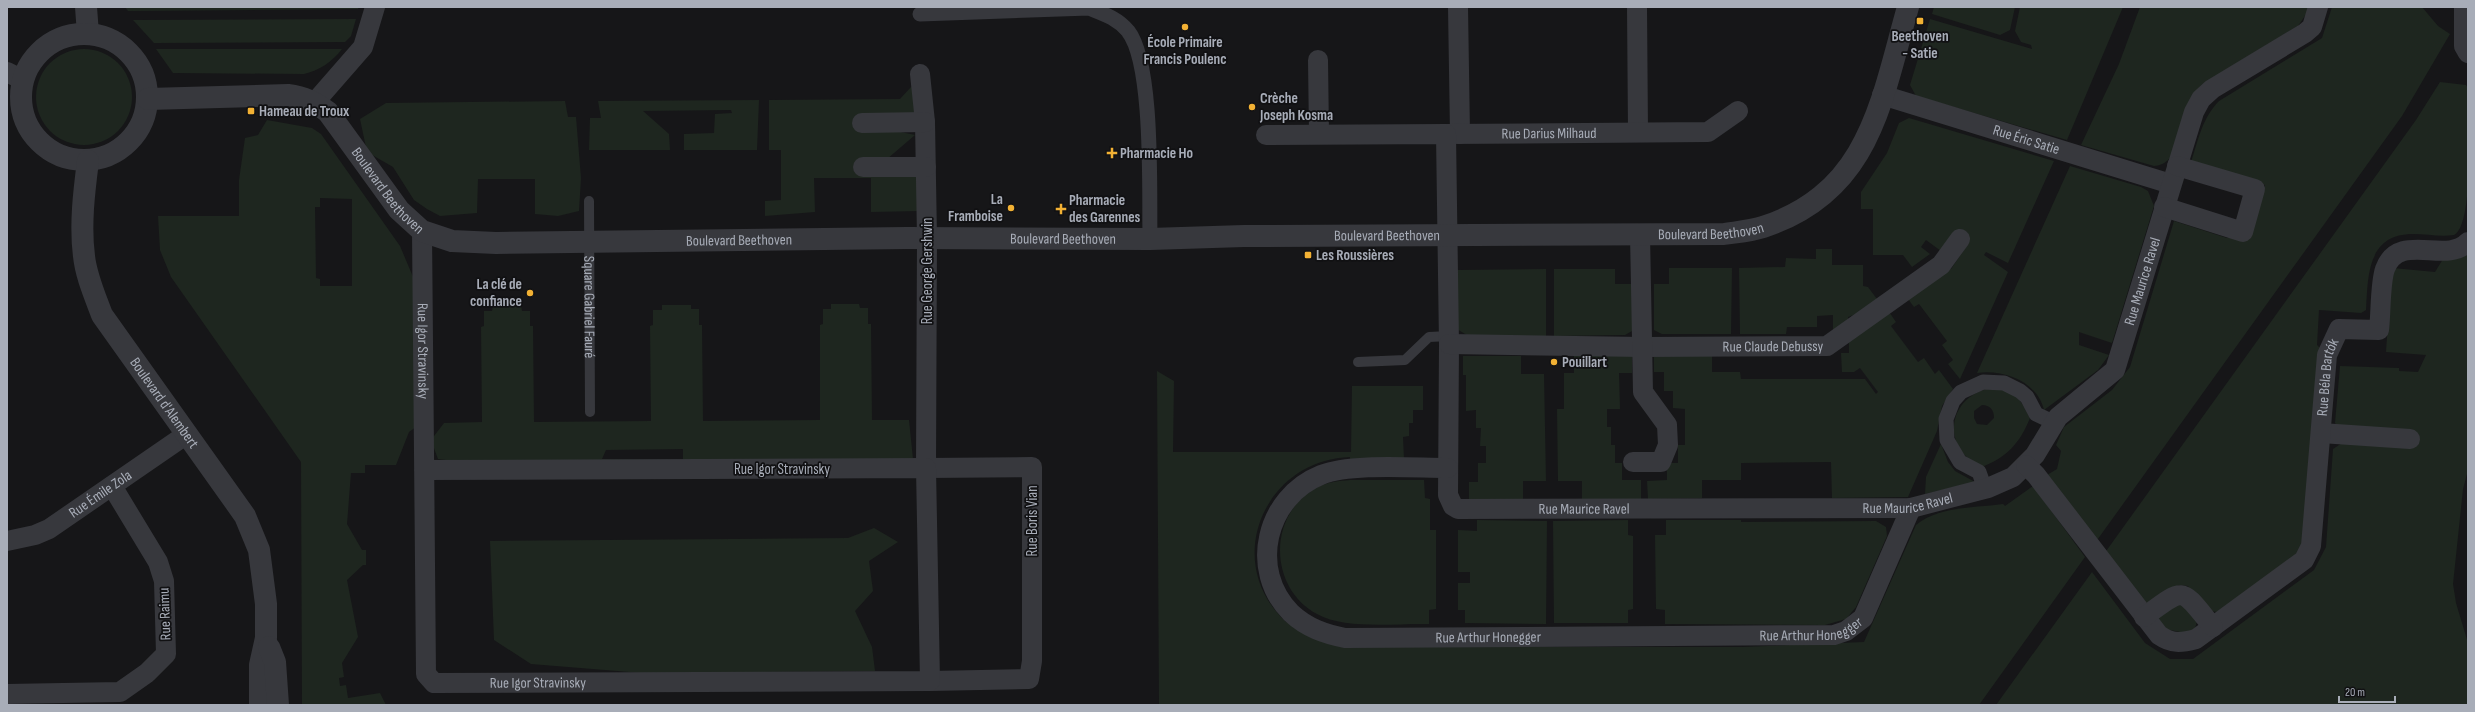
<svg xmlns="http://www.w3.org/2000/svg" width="2475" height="712" viewBox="0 0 2475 712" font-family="'Sofia Sans Condensed',sans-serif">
<rect width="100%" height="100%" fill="#161618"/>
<g fill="#1e261f" fill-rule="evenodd">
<polygon points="125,7 359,7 358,9 128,11"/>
<polygon points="1934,7 2015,7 2010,30 2000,35 1932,14"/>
<polygon points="2020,7 2123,7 2067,140 1916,96 1910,85 1930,19 2032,49 2031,45 2021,42 2015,31"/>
<path d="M2140,7H2311L2298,26L2203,84C2185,108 2184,135 2170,158C2166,163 2159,166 2154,166L2081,145L2119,64Z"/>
<path d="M2332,7H2422L2438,26L2450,34L2402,116L2095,543L2047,475L2057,469L2061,451L2056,445L2064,427L2112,390L2130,367L2174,221L2227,238L2233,235L2249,240L2265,185L2191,162C2198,141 2202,118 2219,101L2322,38Z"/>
<polygon points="356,19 351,36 345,42 154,43 133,20"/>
<path d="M156,49H342C332,62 320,70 304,74L173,73Z"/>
<circle cx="84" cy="97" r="48"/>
<path d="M2440,82L2466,85L2468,88C2468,113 2475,224 2454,235C2440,237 2427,234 2413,234C2367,234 2368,276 2366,310L2361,313L2319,310L2317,345L2320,348L2304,543L2296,556L2218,612C2202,611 2197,599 2188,586L2179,585L2151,602L2145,603L2104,554L2416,120Z"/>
<polygon points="912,86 933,107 882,128 915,135 887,159 916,176 922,185 920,211 871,212 871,178 814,178 815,212 765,216 765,201 781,200 781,150 769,150 769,100 900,99"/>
<polygon points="759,100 757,150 684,150 684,134 714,133 715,114 732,113 731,110 643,111 669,134 670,150 589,150 590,118 601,118 598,101"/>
<polygon points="565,101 568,117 576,117 581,178 579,211 558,216 535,214 535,179 478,179 477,213 440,216 427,209 414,200 393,167 367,152 360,119 386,103"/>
<polygon points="1909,118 2054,161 2008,263 1986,252 1984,255 2008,272 1960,379 1948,364 1953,360 1942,345 1947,341 1919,304 1914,307 1905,295 1945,265 1951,269 1968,244 1941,251 1926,240 1921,247 1930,254 1912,267 1903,255 1873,255 1873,209 1861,209 1861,192 1887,153 1899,123"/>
<path d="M267,120L312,128L321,134L400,246L427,310L431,416L409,432L396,465H365V473H351L347,524L362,550H366V565H363L347,580L358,637L342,663L344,677L339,678L340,686L346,685L348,698L380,693L386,705H302L301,462L171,277L160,250L158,216H239V180L245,138L258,135ZM320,198L352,199V286H320V279L316,278L315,207H320Z"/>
<path d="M2070,166L2141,187L2148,191L2154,206L2112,343L2079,332V345L2109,355L2098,370L2044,410C2037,381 2003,369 1977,373Z"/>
<polygon points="2468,247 2468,470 2463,489 2453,584 2456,603 2468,643 2468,705 1996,705 2092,572 2145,643 2170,659 2193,659 2314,570 2326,547 2333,449 2342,443 2340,428 2335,423 2340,366 2399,368 2399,371 2418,372 2426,355 2386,352 2391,277 2393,268 2435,272 2443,259"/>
<polygon points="1816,249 1832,249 1832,265 1863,265 1863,286 1868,287 1877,299 1859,313 1848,317 1848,321 1833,332 1833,315 1817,316 1817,327 1787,327 1786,334 1740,334 1739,268 1785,267 1786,258 1816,259"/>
<polygon points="1669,268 1732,268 1731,334 1662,334 1654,330 1654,284 1669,284"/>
<polygon points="1546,269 1546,336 1470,337 1457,329 1457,270"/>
<polygon points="1554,269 1615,269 1615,284 1632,284 1632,331 1625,335 1554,336"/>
<path d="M831,304H859L860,308H868V324H871L872,420H909L913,459L493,466L438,459L431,440L444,423L482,422L481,327L484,326V311H492L493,306H521L522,311H530V326H533L534,422L651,421L650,326L653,325V310H662V305H691V309H699V325H702L703,421L820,420V325L823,324V309H831ZM683,449V460L602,459L606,450Z"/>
<polygon points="1887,309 1896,322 1891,326 1918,362 1924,358 1935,374 1939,370 1953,389 1942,406 1937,431 1908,497 1832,498 1831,462 1741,463 1741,480 1702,480 1702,498 1648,499 1647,481 1667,480 1667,463 1678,463 1678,445 1685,445 1685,409 1673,408 1673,391 1664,391 1664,372 1654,372 1654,354 1712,354 1712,372 1740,372 1741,379 1865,379 1876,394 1878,392 1860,368 1854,372 1842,372 1841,353 1849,353 1849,337"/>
<polygon points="1574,355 1632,355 1632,373 1619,373 1620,409 1607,409 1607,427 1611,427 1611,445 1615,445 1615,463 1622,463 1622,480 1641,480 1641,500 1582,499 1582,481 1558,481 1557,409 1564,409 1564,373 1574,373"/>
<polygon points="1463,356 1521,356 1521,374 1544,374 1546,481 1523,481 1523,500 1469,501 1469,482 1478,482 1478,463 1486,463 1486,446 1480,446 1481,428 1476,428 1476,410 1466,411 1466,375 1463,375"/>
<path d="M1157,371L1174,381L1173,452H1351L1352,386H1423V410H1413V423H1409V436L1403,437L1404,459H1350V457C1264,460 1221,562 1286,622L1490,647H1742L1864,642L1916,525C1939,506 1975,508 2003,504L2005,506L2033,486L2085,557L1979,705H1159Z"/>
<path d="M1991,388C2016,390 2019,397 2030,418C2020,443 2007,457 1982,467C1941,449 1946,397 1991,388ZM1982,405C1990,405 1994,410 1994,418L1987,425L1977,424L1974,418V411Z"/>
<polygon points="1941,444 1948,462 1955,471 1975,482 1925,494 1926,477"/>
<path d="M1350,480H1424L1425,498L1430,499V530H1436V609L1429,610V624C1397,623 1345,630 1317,614C1268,588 1267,513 1318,487C1328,482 1339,481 1350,480Z"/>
<polygon points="1477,520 1547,521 1546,624 1465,623 1465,610 1458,610 1458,583 1470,583 1470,572 1458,572 1458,530 1477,531"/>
<polygon points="1628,520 1628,535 1633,536 1633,609 1628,610 1628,623 1554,623 1553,521"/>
<polygon points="1666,520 1741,520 1741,522 1876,521 1886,527 1887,536 1856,607 1846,619 1825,625 1665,624 1665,610 1656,609 1655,535 1666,535"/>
<polygon points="874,528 898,542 869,561 873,591 855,611 872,647 875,671 642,673 531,664 494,640 490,541 848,538"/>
<polygon points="2180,602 2197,621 2195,629 2185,633 2165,629 2158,619 2160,614"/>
</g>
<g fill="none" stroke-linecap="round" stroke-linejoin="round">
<g stroke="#37383d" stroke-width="10">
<path id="s1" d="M589,201L590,412"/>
<polyline points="1358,362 1405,360 1429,337 1449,336"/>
</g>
<g stroke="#37383d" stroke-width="15">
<path d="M920,14L1089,8C1104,14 1117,18 1128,31C1154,64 1149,194 1150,239"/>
<polyline points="1985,489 1979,472 1960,462 1947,440 1946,419 1953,401 1961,392 1983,382 2004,383 2020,391 2027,397 2036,414 2053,422"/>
</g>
<g stroke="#37383d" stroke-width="20">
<polyline points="1458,7 1460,134"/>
<polyline points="1637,7 1638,132"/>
<polyline points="2464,7 2464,46 2468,53"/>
<polyline points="1318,60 1319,134"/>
<polyline points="7,72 23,80"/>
<polyline points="920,74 925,122 927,238 926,468 1032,467 1032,661 1029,679 930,681"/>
<path id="s2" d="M1882,95L2171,184"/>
<polyline points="315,102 363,47 375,7"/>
<polyline points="862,123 925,122"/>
<path id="s3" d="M1446,134L1708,132L1738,111"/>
<path id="s4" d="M1266,135L1446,134L1449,344L1448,495L1453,506L1458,509L1911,508L1988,488L2013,477L2035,455L2058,417L2115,370L2194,112L2201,99L2212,89L2305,33L2312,27L2318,7"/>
<polyline points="863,167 926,167"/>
<polyline points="2164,207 2243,232 2255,189 2177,166"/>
<path id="s5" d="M422,231L426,674L434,683L930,681L926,468L424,470"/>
<path id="s6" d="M1449,344L1643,347L1827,346L1941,265L1960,239"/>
<polyline points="2321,433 2410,439"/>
<polyline points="1633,462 1661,462 1668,445 1667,425 1643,392 1640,234"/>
<path id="s7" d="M2026,465L2036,475L2159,635C2172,644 2181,643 2196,639L2304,560L2311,546L2327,355L2339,329L2379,330C2381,314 2380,283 2385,269C2399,231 2446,265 2468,242"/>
<path id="s8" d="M1448,468C1413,468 1351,463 1321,475C1266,497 1248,570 1291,613C1307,628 1325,634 1345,638L1834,635L1846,631L1863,618L1911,508"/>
<path id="s9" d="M7,541L35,535L49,529L187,434"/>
<path d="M2144,617C2186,586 2180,587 2213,627"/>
<polyline points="7,694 120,692 147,673 166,654 164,581 158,562 112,486"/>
</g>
<g stroke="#37383d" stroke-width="22">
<polyline points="86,7 88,34"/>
<circle cx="84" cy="97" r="63"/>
<path id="s10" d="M148,99L288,95C304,97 315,102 328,112L399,210L422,231L452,241L496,243L907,238L1150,239L1244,236L1724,234C1737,232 1751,231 1763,227C1870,192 1881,102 1908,7"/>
<path id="s11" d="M88,161C84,192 80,225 84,256C86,276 95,296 102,315L245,516L259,550L266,604V638L260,665V705"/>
<polyline points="269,647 275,662 278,705"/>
</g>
</g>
<g fill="#f2b134" stroke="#111113" stroke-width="1.5">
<rect x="1916" y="17" width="8" height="8" rx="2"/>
<circle cx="1185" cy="27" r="4"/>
<circle cx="1252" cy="107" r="4"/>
<rect x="247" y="107" width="8" height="8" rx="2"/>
<path d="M1110 147h4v4h4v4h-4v4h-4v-4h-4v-4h4z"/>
<circle cx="1011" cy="208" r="4"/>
<path d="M1059 203h4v4h4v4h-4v4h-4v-4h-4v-4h4z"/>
<rect x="1304" y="251" width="8" height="8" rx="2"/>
<circle cx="530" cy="293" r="4"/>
<circle cx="1554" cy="362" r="4"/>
</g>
<g text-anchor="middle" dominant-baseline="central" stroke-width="3.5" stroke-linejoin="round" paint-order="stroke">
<g font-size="15" font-weight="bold" fill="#a8adb8" stroke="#111113" text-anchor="start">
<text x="1920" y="36" text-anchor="middle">Beethoven<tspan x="1920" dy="17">- Satie</tspan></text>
<text x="1185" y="42" text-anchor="middle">École Primaire<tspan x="1185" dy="17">Francis Poulenc</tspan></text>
<text x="1260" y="98">Crèche<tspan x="1260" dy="17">Joseph Kosma</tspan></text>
<text x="259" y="111">Hameau de Troux</text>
<text x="1120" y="153">Pharmacie Ho</text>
<text x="1003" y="199" text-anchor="end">La<tspan x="1003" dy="17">Framboise</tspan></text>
<text x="1069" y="200">Pharmacie<tspan x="1069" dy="17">des Garennes</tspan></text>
<text x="1316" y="255">Les Roussières</text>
<text x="522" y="284" text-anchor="end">La clé de<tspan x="522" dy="17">confiance</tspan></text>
<text x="1562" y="362">Pouillart</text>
</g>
<g font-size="15" fill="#a8adb8" stroke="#111113">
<text stroke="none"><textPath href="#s3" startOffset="103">Rue Darius Milhaud</textPath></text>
<text stroke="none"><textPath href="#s2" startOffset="151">Rue Éric Satie</textPath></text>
<text stroke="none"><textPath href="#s10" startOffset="283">Boulevard Beethoven</textPath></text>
<text stroke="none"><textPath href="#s10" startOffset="1627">Boulevard Beethoven</textPath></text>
<text stroke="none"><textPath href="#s10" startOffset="1303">Boulevard Beethoven</textPath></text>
<text stroke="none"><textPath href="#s10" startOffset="979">Boulevard Beethoven</textPath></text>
<text stroke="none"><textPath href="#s10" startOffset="655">Boulevard Beethoven</textPath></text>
<text transform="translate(927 271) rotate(-90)">Rue George Gershwin</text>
<text stroke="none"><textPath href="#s4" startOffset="1361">Rue Maurice Ravel</textPath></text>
<text stroke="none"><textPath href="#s1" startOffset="106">Square Gabriel Fauré</textPath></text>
<text stroke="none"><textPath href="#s6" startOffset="324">Rue Claude Debussy</textPath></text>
<text stroke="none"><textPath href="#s5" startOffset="120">Rue Igor Stravinsky</textPath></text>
<text stroke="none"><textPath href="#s7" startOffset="574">Rue Béla Bartók</textPath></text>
<text stroke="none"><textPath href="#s11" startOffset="265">Boulevard d'Alembert</textPath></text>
<text x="782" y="469">Rue Igor Stravinsky</text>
<text stroke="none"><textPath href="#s9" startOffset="106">Rue Émile Zola</textPath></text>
<text stroke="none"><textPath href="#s4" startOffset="1009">Rue Maurice Ravel</textPath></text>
<text stroke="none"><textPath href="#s4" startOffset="685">Rue Maurice Ravel</textPath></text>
<text transform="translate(1032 521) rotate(-90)">Rue Boris Vian</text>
<text transform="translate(165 614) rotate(-92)">Rue Raimu</text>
<text stroke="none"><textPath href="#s8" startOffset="822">Rue Arthur Honegger</textPath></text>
<text stroke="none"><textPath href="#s8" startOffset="498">Rue Arthur Honegger</textPath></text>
<text stroke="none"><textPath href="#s5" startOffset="559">Rue Igor Stravinsky</textPath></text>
</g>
</g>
<rect width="2475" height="712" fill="none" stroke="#a8adb8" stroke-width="16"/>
<path d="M2339 696v6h56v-6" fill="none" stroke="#a8adb8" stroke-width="2"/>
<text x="2345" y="696" font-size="12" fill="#a8adb8" stroke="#111113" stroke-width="3" paint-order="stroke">20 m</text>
</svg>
